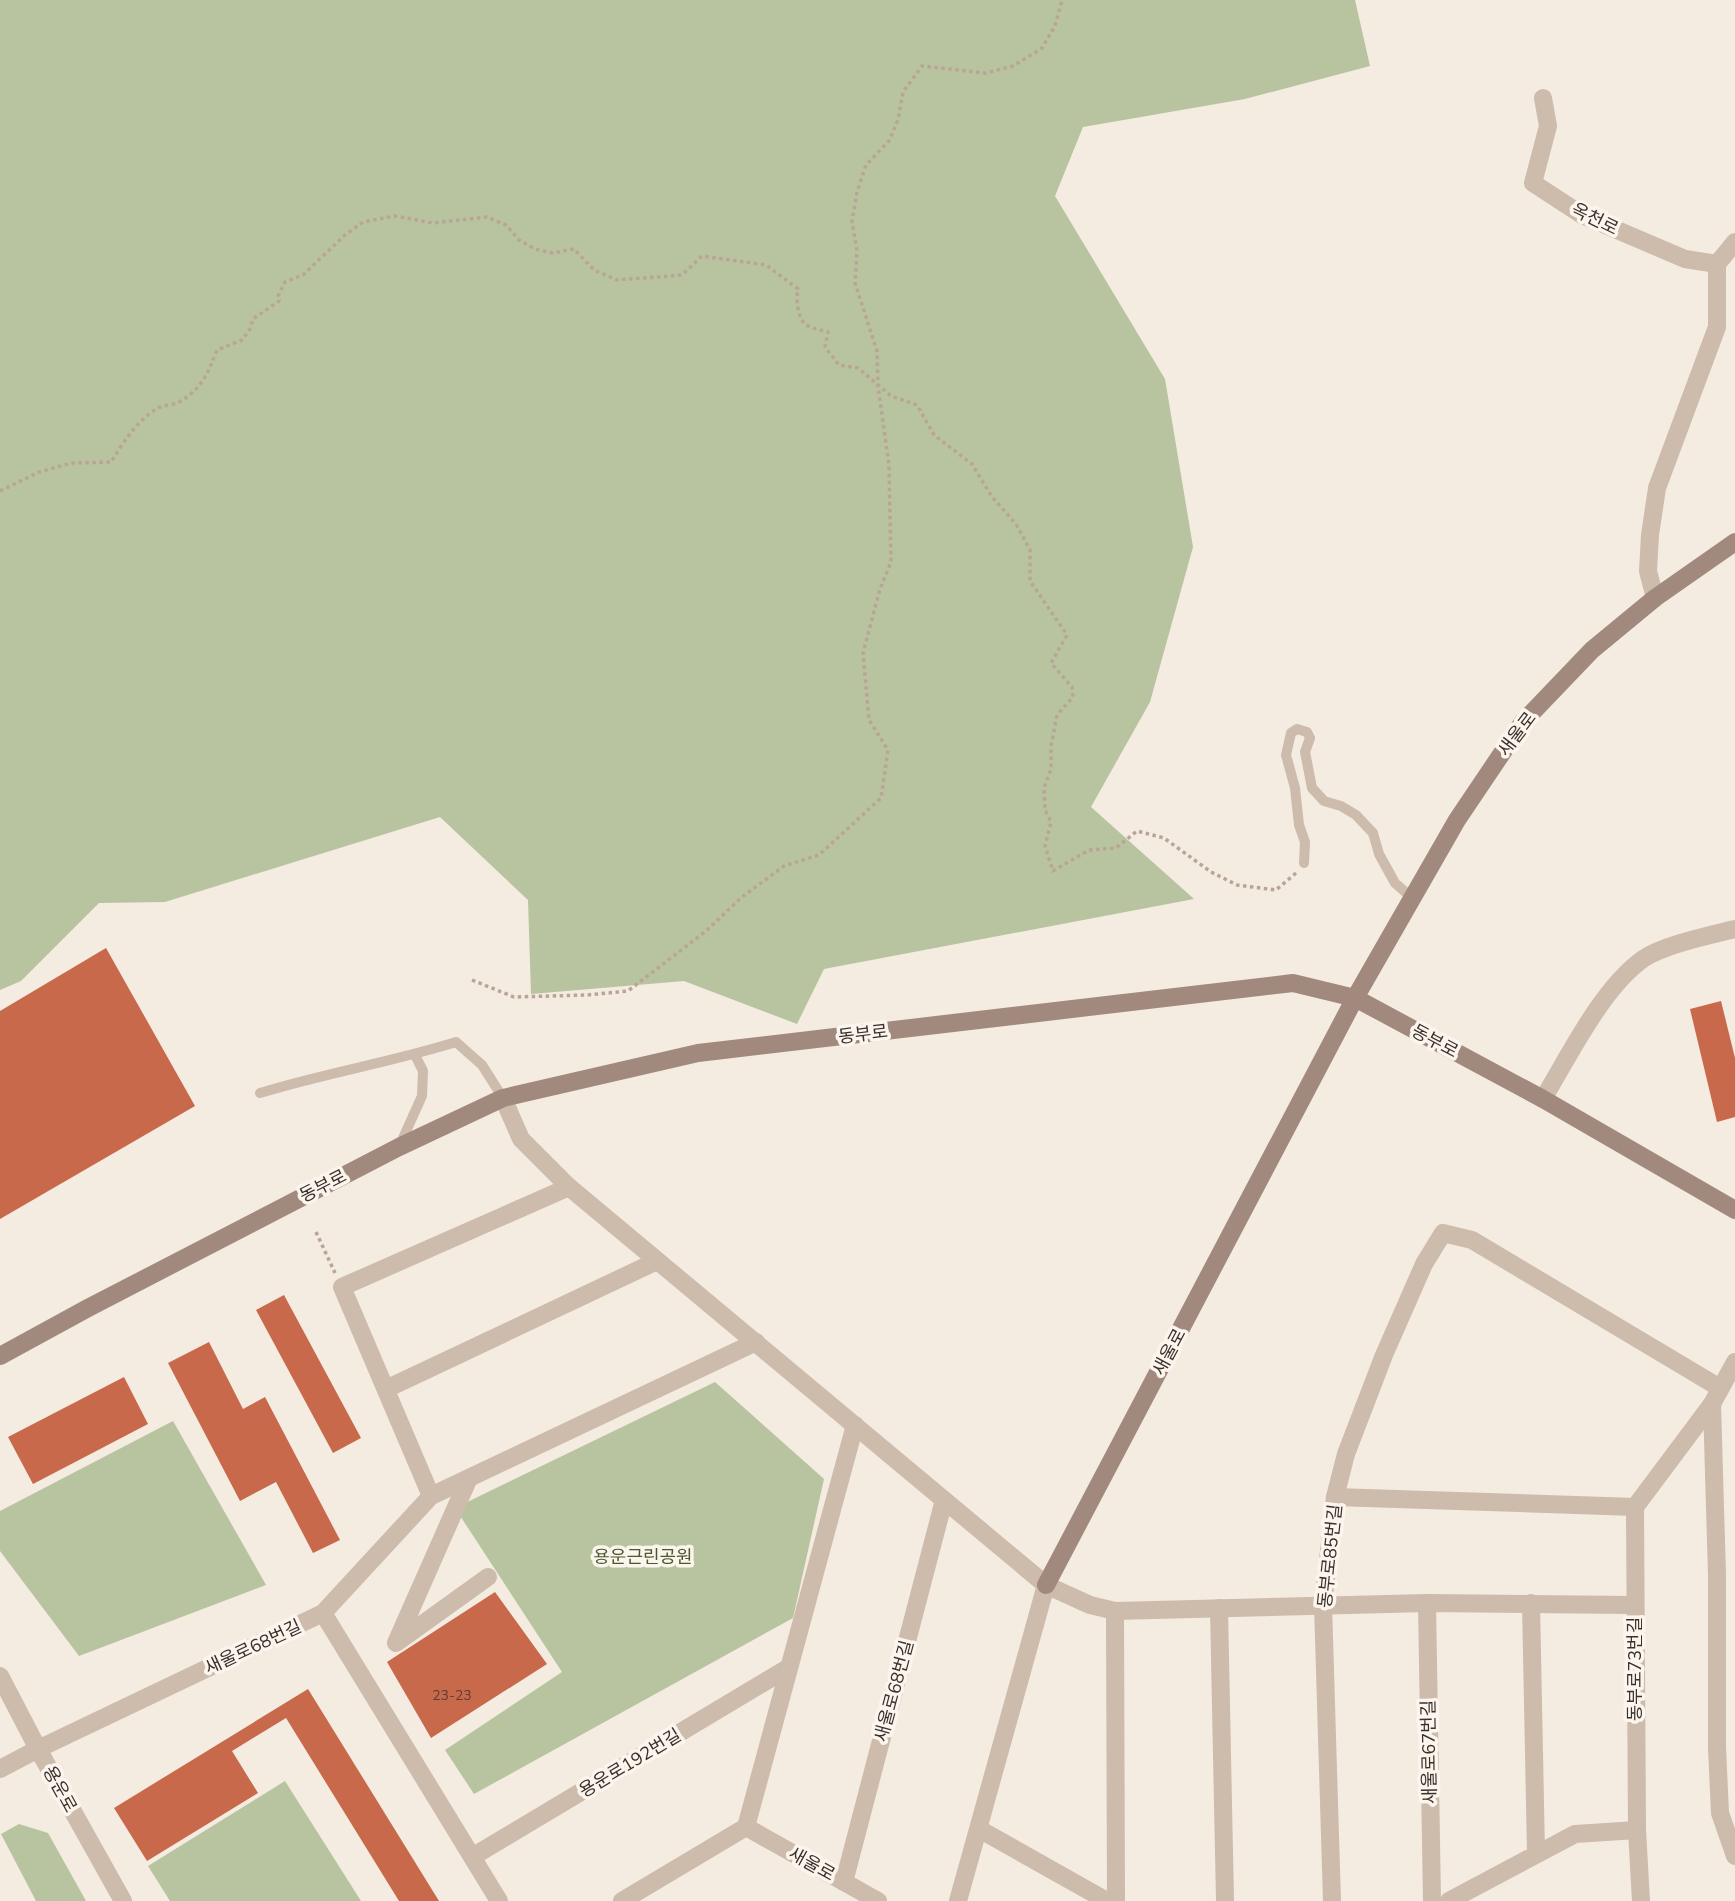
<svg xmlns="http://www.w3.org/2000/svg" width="1735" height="1901" viewBox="0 0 1735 1901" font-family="'Nunito Sans','Noto Sans KR',sans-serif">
<rect width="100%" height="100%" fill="#f4ebe1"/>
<g fill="#b8c4a0">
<polygon points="0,0 1355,0 1370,66 1245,99 1083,127 1055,196 1165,379 1193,547 1150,702 1091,807 1194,899 824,969 797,1024 684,981 531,994 528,900 440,817 165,902 99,903 21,981 0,990"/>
<polygon points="715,1382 824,1479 793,1618 474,1794 445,1750 562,1672 455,1508"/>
<polygon points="173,1421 266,1585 79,1656 0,1551 0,1511"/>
<polygon points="285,1781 361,1901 170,1901 148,1866"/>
<polygon points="19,1824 48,1833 86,1901 36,1901 1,1834"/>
</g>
<g fill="#c8694b">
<polygon points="106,948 195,1106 0,1219 0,1011"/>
<polygon points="1721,1001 1735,1058 1735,1117 1717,1122 1690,1009"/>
<polygon points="284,1295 361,1438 333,1453 256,1310"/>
<polygon points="209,1342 243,1409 265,1397 340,1540 313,1553 276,1482 240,1501 168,1363"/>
<polygon points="124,1377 148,1424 33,1484 8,1437"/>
<polygon points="495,1592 547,1664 431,1738 387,1662"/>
<polygon points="308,1689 439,1901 399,1901 286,1718 232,1751 258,1793 147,1861 114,1808"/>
</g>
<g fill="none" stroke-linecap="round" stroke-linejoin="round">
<g stroke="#b9a596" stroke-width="3.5" stroke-dasharray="3.5 3.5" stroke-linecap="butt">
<path d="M0,491L39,472L72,463L111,462C122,444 138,419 158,408C164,405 173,405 179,402C202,389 208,373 217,350L242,340L250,329L253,319L279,301L278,296L285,282L303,275L345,235L363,222L395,216L433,223L487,217L506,225L519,240L535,249L553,253L574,249L594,270L617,280L682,275L702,256L766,265L798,289C796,298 797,316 805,324C810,328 821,330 828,332L825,347L839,365L858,368L891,396L917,405L934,435L972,464L992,497L1016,524L1030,550V581L1067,635L1051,663L1072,687L1073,697L1057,715L1051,746V769L1044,788L1045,810L1051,822L1045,846L1053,871L1089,850L1116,848L1137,831L1164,838L1211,872L1237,885L1276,890L1296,873"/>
<polyline points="472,980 514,997 587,995 628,991 706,931 742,897 784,866 819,855 881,798 888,750 869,720 863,653 880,589 891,562 889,465 878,386 877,351 855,283 857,251 852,221 857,192 866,165 889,141 898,120 903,92 922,66 986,73 1013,66 1042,48 1055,26 1062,0"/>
<polyline points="316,1232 335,1273"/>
</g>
<g stroke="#cdbbac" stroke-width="10">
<polyline points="1304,863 1305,842 1299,825 1295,788 1286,755 1291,733 1297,729 1307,732 1310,738 1305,752 1312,788 1324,801 1341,806 1356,815 1373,833 1379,854 1395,883 1412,898"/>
<path d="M260,1093C325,1073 392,1062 456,1042L482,1065L503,1098"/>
<polyline points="399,1147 422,1096 423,1071 415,1055"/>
</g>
<g stroke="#cdbbac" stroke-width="18">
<polyline points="1543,98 1548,126 1533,183 1582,215 1685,259 1717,264"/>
<polyline points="1717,264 1735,242"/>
<polyline points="1655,598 1648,571 1650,535 1657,488 1717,327 1717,264"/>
<polyline points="503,1098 521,1139 569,1187 1046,1585 1090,1605 1115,1611 1427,1603 1635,1605"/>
<path d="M1543,1099C1569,1056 1602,988 1643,959C1663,945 1711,935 1735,929"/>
<polyline points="386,1389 657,1261"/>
<polyline points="1712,1404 1717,1576 1717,1748 1720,1813 1735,1856"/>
<polyline points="468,1480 396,1643 488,1577"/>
<polyline points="431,1496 342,1287 569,1187"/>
<polyline points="1335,1497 1635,1507"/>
<polyline points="1427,1603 1432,1901"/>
<polyline points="1531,1603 1536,1853"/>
<polyline points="1219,1608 1225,1901"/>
<polyline points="1115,1611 1116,1901"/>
<polyline points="323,1613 499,1901"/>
<polyline points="0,1769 38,1749 323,1613 431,1496 756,1342"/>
<polyline points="746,1827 878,1901"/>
<polyline points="979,1829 1107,1901"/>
<polyline points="472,1857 788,1668"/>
<polyline points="844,1882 944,1500"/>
<polyline points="622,1901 746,1827 855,1425"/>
<polyline points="1332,1901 1323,1605 1335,1497 1346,1454 1384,1355 1424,1264 1443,1233 1472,1240 1720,1388"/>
<polyline points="1449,1901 1575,1834 1637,1830"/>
<polyline points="1641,1901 1637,1830 1635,1507 1712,1404 1735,1362"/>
</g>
<g stroke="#cdbbac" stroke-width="18">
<polyline points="0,1676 38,1749 123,1901"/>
<polyline points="958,1901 1046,1585"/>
</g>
<g stroke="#a18a7d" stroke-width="18">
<polyline points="0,1356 88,1308 399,1147 503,1098 698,1053 1293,983 1355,998 1543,1099 1735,1210"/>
<polyline points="1046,1585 1355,998 1457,820 1523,722 1592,650 1655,598 1735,542"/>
</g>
</g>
<g text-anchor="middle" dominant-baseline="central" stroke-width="7" stroke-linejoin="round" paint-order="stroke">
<g font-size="14" fill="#5e3e33">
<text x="452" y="1695">23-23</text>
</g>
<g font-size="18" fill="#3b302b" stroke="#fbf5ee">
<text transform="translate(1595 219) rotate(26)">옥천로</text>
<text transform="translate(1517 734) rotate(-53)">새울로</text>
<text transform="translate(863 1034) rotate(-7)">동부로</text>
<text transform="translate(1435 1041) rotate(28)">동부로</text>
<text transform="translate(323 1186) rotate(-27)">동부로</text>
<text transform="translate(1169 1352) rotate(-62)">새울로</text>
<text transform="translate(1330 1556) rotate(-84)">동부로85번길</text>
<text transform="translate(253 1647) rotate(-25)">새울로68번길</text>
<text transform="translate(1635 1669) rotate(-90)">동부로73번길</text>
<text transform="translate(894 1691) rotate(-75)">새울로68번길</text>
<text transform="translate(1429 1752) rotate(-91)">새울로67번길</text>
<text transform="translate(630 1763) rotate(-31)">용운로192번길</text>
<text transform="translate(60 1789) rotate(61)">용운로</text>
<text transform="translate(812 1864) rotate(29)">새울로</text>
</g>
<g font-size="18" fill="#4a5a2e" stroke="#fbf5ee">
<text x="643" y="1557">용운근린공원</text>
</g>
</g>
</svg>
